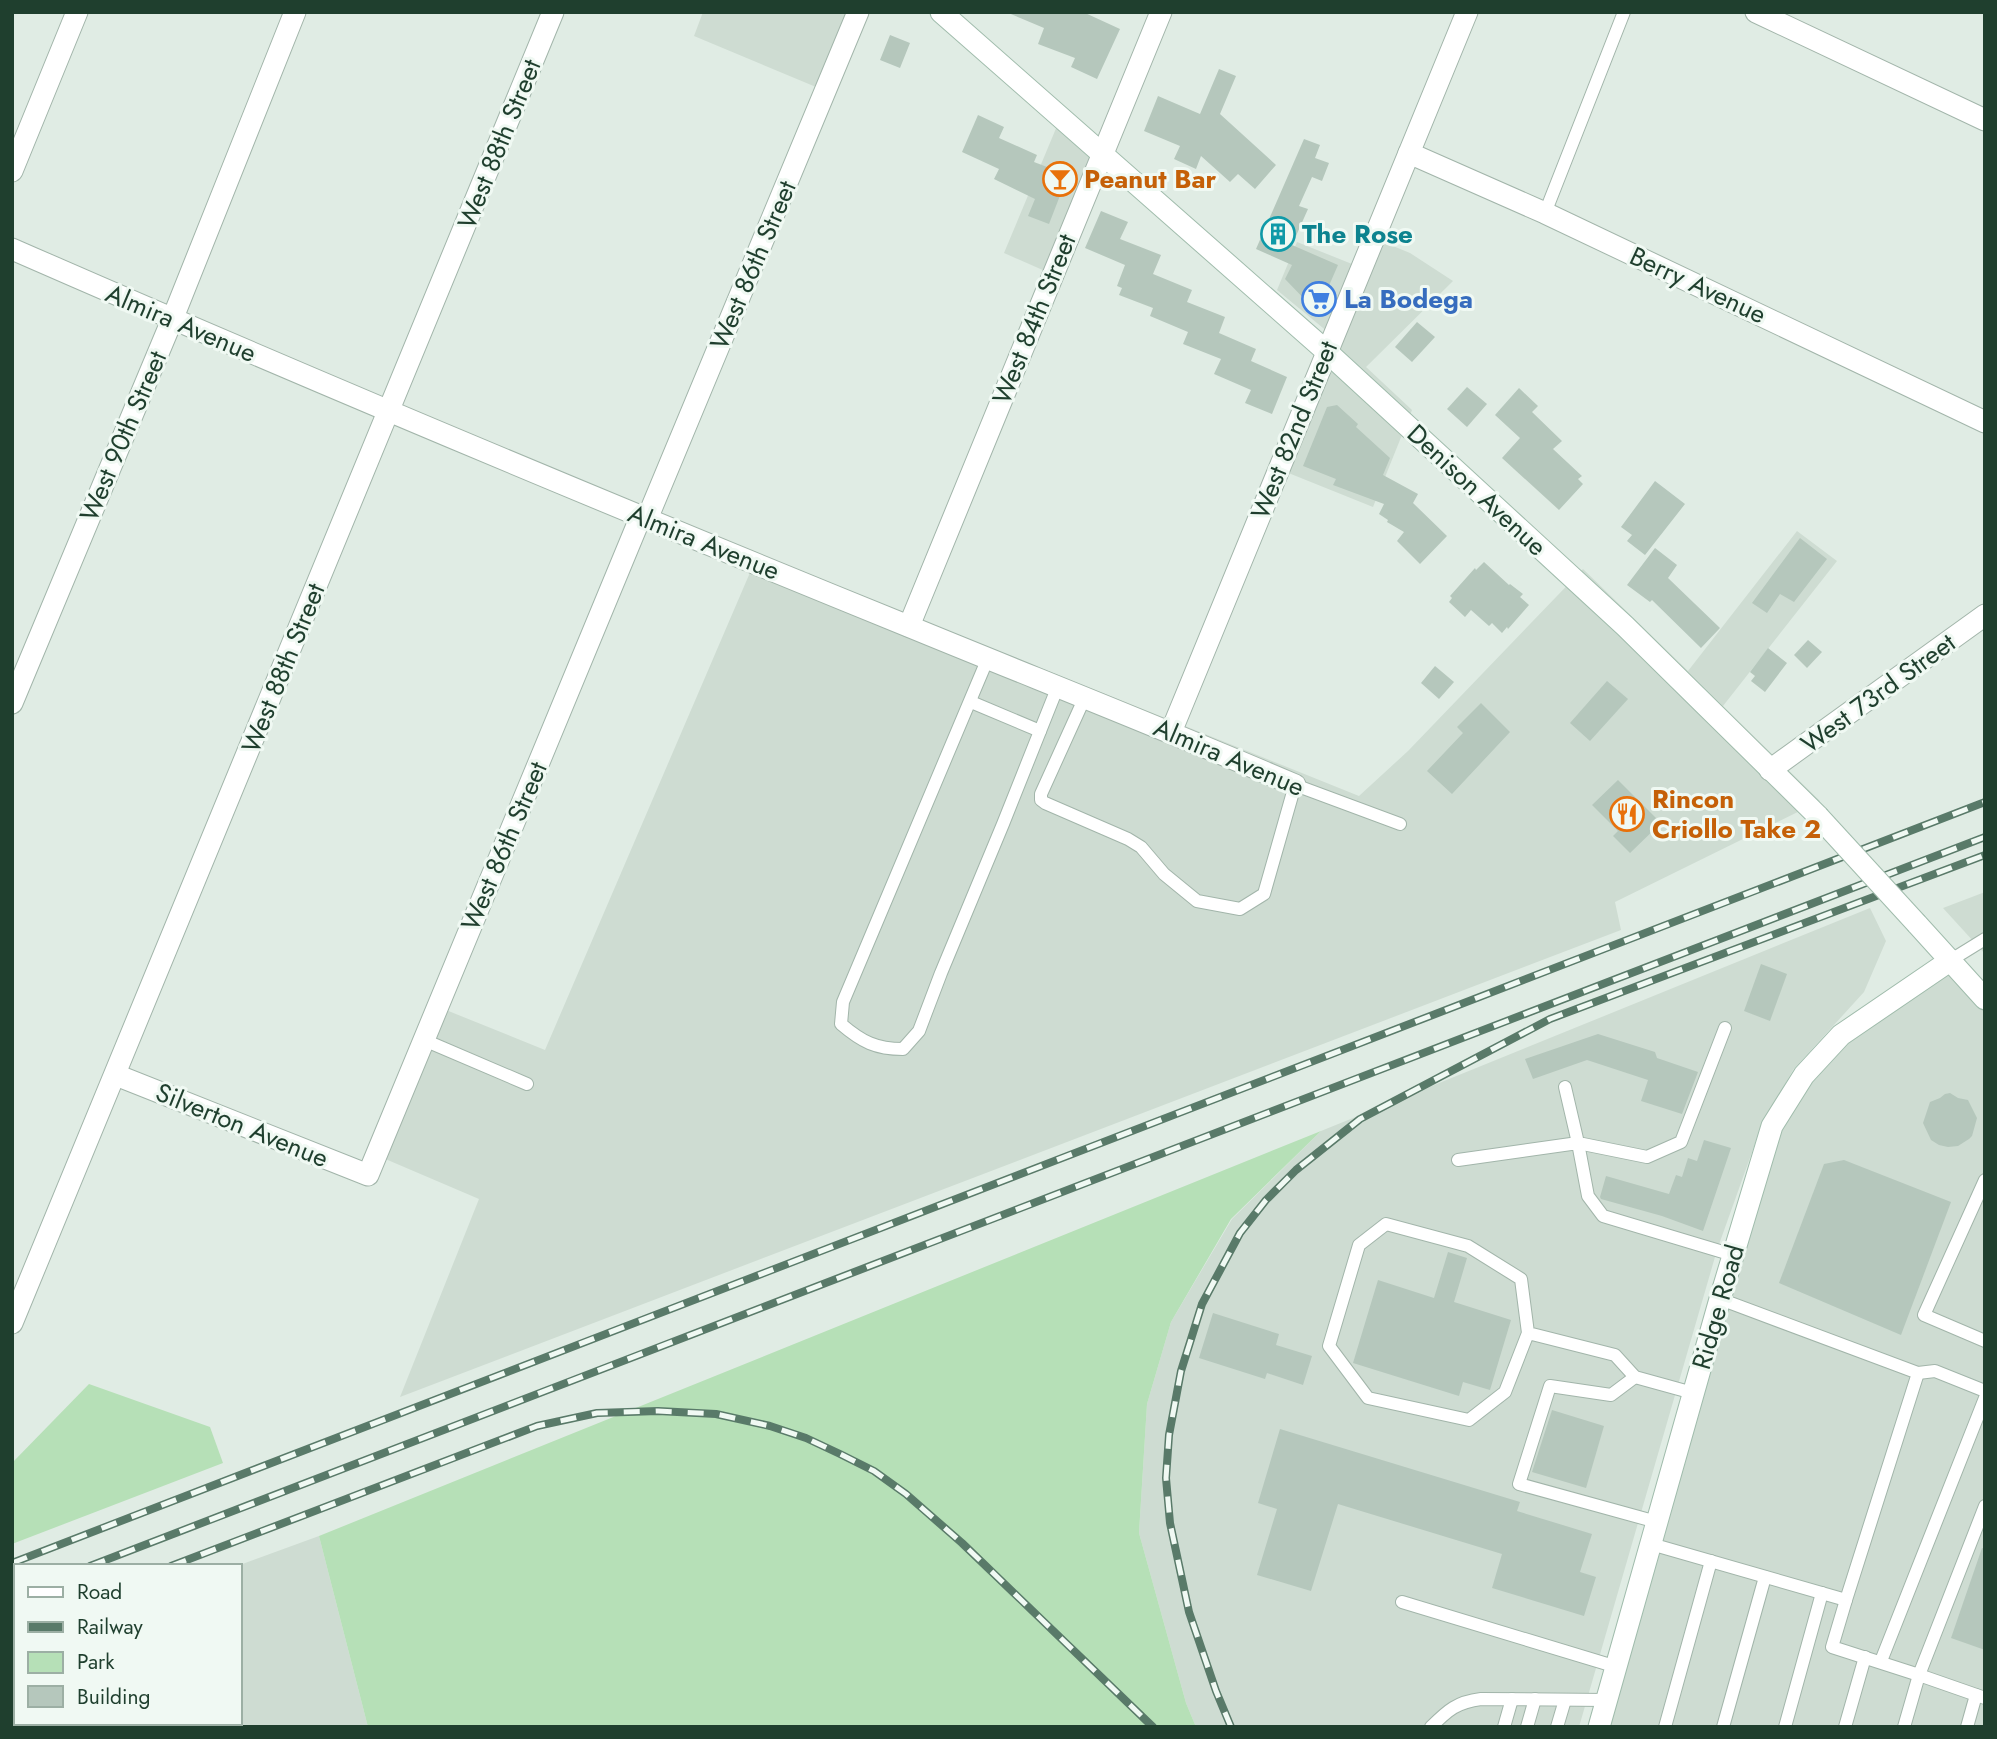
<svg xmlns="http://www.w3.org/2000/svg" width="1997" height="1739" viewBox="0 0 1997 1739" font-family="Jost,sans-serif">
<rect width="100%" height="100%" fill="#e0ece4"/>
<g fill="#cedcd2">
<polygon points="703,12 846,12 816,87 694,36"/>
<polygon points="1057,126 1092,157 1045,271 1004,253"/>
<polygon points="1364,234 1410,253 1453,281 1366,367 1412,410 1373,507 1286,472 1340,342 1277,290 1297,242 1352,264"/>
<polygon points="1797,531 1837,561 1723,706 1820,801 1615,902 1621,930 400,1397 479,1199 383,1158 446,1010 545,1050 758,554 1359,796 1408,751 1583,569 1688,671"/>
<polygon points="1985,892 1985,954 1943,908"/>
<polygon points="1870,908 1886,941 1864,992 1793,1070 1761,1127 1717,1250 1579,1727 1196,1727 1186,1703 1139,1533 1147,1404 1171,1322 1232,1219 1321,1131"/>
<polygon points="1951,960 1985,999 1985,1727 1599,1727 1764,1150 1804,1075"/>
<polygon points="319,1536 368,1727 12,1727 12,1647 16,1646 16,1723 240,1723 240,1566 237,1566"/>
</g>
<g fill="#b6e0b7">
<polygon points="1321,1131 1231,1219 1171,1322 1147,1404 1139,1533 1186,1703 1196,1727 368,1727 319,1536"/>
<polygon points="89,1384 210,1427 223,1463 12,1544 12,1463"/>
</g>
<g fill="#b5c7bc">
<polygon points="1006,12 1083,12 1120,29 1097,79 1071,67 1075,58 1038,44 1044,28"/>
<polygon points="890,35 910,43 900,68 880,60"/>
<polygon points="1219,69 1236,76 1220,114 1276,165 1255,189 1238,174 1230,182 1201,156 1196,169 1174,159 1180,146 1144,131 1158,96 1200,114"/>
<polygon points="978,115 1004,127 999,138 1037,155 1034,162 1068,175 1049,224 1028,216 1035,199 994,179 999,169 962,152"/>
<polygon points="1304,139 1320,145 1315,158 1329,163 1322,181 1312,177 1299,206 1308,209 1292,245 1338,265 1321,304 1311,306 1285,279 1292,265 1256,249"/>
<polygon points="1101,211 1128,222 1120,239 1161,255 1153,274 1192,290 1187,302 1225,317 1219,333 1256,349 1251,361 1287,377 1272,414 1245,403 1251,390 1214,374 1221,359 1183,344 1188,332 1150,316 1153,308 1119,295 1122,288 1117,286 1125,265 1085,248"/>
<polygon points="1417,322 1435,337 1412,362 1395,347"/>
<polygon points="1467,387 1487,404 1467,427 1447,409"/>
<polygon points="1519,388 1538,406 1532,412 1562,441 1553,449 1582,476 1578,479 1583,484 1559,510 1502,458 1520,438 1495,415"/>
<polygon points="1337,405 1358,424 1356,427 1390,458 1383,475 1418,494 1413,503 1447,536 1420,564 1397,541 1404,532 1387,522 1388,520 1379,514 1384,504 1333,485 1336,479 1303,466 1327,407"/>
<polygon points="1655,481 1685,504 1645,555 1627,541 1632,535 1621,527"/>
<polygon points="1800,538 1827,559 1794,602 1780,594 1767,613 1752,603"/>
<polygon points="1655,548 1677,565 1668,578 1720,628 1701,648 1652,600 1650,602 1627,585"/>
<polygon points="1484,562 1509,585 1510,584 1523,594 1520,597 1529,605 1508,629 1507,627 1502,633 1492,623 1489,626 1471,610 1465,617 1449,602 1452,598 1450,596 1475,568 1476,570"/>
<polygon points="1808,640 1822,652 1807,668 1794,655"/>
<polygon points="1768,648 1787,663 1765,692 1751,681 1755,676 1750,672"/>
<polygon points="1435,666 1454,682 1439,699 1421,683"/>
<polygon points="1607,681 1628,699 1590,741 1570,723"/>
<polygon points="1481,703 1510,732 1452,794 1427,771 1463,733 1457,727"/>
<polygon points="1618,780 1661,823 1630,853 1613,836 1618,831 1592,805"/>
<polygon points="1761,964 1787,974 1770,1021 1744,1011"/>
<polygon points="1598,1034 1655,1052 1657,1058 1698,1072 1682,1114 1641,1101 1648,1080 1587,1060 1533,1079 1525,1059"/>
<polygon points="1950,1093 1958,1098 1968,1100 1977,1118 1972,1136 1969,1139 1958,1146 1948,1147 1939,1145 1931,1140 1923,1123 1930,1102 1940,1098 1945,1094"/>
<polygon points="1704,1140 1731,1148 1703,1231 1662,1216 1601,1199 1600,1197 1606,1176 1669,1194 1676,1175 1682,1177 1688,1158 1697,1161"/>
<polygon points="1844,1160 1951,1202 1901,1335 1779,1283 1824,1164"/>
<polygon points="1448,1252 1467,1258 1454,1302 1511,1320 1490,1390 1463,1382 1459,1396 1353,1363 1378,1280 1434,1298"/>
<polygon points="1213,1313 1279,1334 1276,1345 1312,1356 1303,1385 1267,1373 1265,1379 1199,1358"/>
<polygon points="1552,1410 1604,1426 1586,1488 1532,1472"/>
<polygon points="1280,1429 1520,1502 1517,1511 1592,1534 1580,1572 1596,1577 1584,1616 1492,1588 1502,1554 1338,1504 1311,1591 1257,1575 1277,1509 1258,1503"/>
<polygon points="1982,1548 1985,1549 1985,1650 1951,1638"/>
</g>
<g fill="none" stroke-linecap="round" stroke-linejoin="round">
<g stroke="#a2b5aa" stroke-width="14">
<g id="service">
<polyline points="1545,213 1624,12"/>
<path d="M988,658L843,1002L841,1024C862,1042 876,1049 903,1049L919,1031L941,973L1003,824L1058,686"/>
<polyline points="1085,697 1041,794 1041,800 1045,803 1128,839 1141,847 1164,874 1197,901 1240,909 1264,894 1295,785 1400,824"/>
<polyline points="971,702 1040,731"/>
<polyline points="1951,960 1985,939"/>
<polyline points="424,1040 527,1084"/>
<polyline points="1565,1087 1578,1143 1647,1157 1681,1142 1725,1028"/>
<polyline points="1458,1160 1578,1143 1588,1196 1603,1216 1733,1255"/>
<polyline points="1985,1180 1924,1315 1985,1341"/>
<polyline points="1528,1333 1521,1279 1468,1246 1386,1224 1359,1245 1329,1346 1368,1398 1469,1420 1505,1392 1528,1333 1615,1355 1635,1377 1693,1393"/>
<polyline points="1918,1373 1935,1371 1985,1391"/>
<polyline points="1635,1377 1611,1395 1550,1386 1519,1484 1657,1522"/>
<polyline points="1651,1544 1846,1600 1918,1373 1720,1299"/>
<polyline points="1846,1600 1832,1647 1919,1675 1985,1506"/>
<polyline points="1402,1602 1617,1667"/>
<polyline points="1881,1661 1985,1398"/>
<path d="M1431,1727C1448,1710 1457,1702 1481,1699L1607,1700"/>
<polyline points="1504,1727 1512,1699"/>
<polyline points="1527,1727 1535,1699"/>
<polyline points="1557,1727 1565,1700"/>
<polyline points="1665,1727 1711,1561"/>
<polyline points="1723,1727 1765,1577"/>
<polyline points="1785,1727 1822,1593"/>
<polyline points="1845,1727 1865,1657"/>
<polyline points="1904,1727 1919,1675 1985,1698"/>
<polyline points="1967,1727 1976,1695"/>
</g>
</g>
<g stroke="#a2b5aa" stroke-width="23">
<g id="minor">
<polyline points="1756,12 1985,120"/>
<polyline points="1409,153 1545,213 1985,422"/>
<polyline points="12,171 77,12"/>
<path d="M12,249C309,379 608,504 908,626C1037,679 1167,730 1295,785"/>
<polyline points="647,519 858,12"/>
<polyline points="909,626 1161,12"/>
<polyline points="12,703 172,320 295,12"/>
<polyline points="1171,732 1467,12"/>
<polyline points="116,1075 368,1175 641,516"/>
<polyline points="12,1323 553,12"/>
</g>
</g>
<g stroke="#a2b5aa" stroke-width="23">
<polyline id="tertiary" points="1770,770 1985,615"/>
</g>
<g stroke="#a0bcac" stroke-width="23">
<g id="secondary">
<polyline points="941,12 1326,351 1625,626 1818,816"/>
<polyline points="1917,924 1985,999"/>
<polyline points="1599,1727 1720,1299 1772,1126 1804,1075 1841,1035 1951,960"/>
</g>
</g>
<use href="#service" stroke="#fff" stroke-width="12"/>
<use href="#minor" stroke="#fff" stroke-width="21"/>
<use href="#tertiary" stroke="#fff" stroke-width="21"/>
<use href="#secondary" stroke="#fff" stroke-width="21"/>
<g stroke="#597a69" stroke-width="8">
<g id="rail">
<polyline points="12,1563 1985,802"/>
<polyline points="90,1566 1985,837"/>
<polyline points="171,1566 537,1426 597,1413 658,1411 716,1414 770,1426 806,1438 840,1454 874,1471 906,1494 962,1543 1153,1727"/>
<polyline points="12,1596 16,1594"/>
<polyline points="12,1626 16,1625"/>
<polyline points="1231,1727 1216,1691 1189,1612 1170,1523 1166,1478 1169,1435 1181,1371 1202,1304 1240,1233 1266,1200 1296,1170 1360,1119 1550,1019 1985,855"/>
</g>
</g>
<use href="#rail" stroke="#f0f9f3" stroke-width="5" stroke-dasharray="16" stroke-linecap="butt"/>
<g stroke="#a0bcac" stroke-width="23" stroke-linecap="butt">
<polyline id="secondary-bridge" points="1818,816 1917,924"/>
</g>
<use href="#secondary-bridge" stroke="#fff" stroke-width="21"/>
</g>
<defs>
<g id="bar-ring" transform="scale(1.75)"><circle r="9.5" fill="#f0f9f3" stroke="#e8710a" stroke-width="1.5"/><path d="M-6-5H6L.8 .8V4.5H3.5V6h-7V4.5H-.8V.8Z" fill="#e8710a"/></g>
<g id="building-ring" transform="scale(1.75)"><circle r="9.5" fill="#f0f9f3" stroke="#0f9aa8" stroke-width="1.5"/><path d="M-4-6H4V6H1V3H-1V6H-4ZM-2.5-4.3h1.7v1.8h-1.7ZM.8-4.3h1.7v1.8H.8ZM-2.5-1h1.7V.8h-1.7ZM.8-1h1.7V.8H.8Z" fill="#0f9aa8"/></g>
<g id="supermarket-ring" transform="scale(1.75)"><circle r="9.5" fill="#f0f9f3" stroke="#3f7fe0" stroke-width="1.5"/><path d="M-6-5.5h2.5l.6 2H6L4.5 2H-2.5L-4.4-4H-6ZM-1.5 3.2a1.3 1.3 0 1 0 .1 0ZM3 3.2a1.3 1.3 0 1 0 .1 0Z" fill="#3f7fe0"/></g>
<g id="restaurant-ring" transform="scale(1.75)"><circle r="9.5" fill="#f0f9f3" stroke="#e8710a" stroke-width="1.5"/><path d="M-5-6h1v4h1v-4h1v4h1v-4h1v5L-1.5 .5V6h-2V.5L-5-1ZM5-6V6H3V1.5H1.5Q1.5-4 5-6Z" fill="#e8710a"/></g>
</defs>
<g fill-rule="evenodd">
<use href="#bar-ring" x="1060" y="179"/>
<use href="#building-ring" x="1278" y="234"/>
<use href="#supermarket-ring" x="1319" y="299"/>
<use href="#restaurant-ring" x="1627" y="814"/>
</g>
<g text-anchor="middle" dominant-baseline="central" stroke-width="6" stroke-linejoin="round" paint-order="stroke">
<g font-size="26" fill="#1f3f2e" stroke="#f0f9f3">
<text transform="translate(499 144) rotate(-68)">West 88th Street</text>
<text transform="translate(753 265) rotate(-67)">West 86th Street</text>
<text transform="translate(1698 285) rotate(25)">Berry Avenue</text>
<text transform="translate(1034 319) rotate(-68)">West 84th Street</text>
<text transform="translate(181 323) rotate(23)">Almira Avenue</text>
<text transform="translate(1294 430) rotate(-68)">West 82nd Street</text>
<text transform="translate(123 436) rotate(-67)">West 90th Street</text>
<text transform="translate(1477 490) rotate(43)">Denison Avenue</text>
<text transform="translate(704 542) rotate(22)">Almira Avenue</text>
<text transform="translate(283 668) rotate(-68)">West 88th Street</text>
<text transform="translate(1878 693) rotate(-36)">West 73rd Street</text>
<text transform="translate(1229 757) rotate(23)">Almira Avenue</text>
<text transform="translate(504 846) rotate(-67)">West 86th Street</text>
<text transform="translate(242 1125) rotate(22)">Silverton Avenue</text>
<text transform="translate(1718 1307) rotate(-74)">Ridge Road</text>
</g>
<g font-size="26" font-weight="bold" fill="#c56008" stroke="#f0f9f3" text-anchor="start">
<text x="1084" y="179">Peanut Bar</text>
<text x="1652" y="799">Rincon<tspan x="1652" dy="30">Criollo Take 2</tspan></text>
</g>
<g font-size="26" font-weight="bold" fill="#0d838f" stroke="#f0f9f3" text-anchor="start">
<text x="1302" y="234">The Rose</text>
</g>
<g font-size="26" font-weight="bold" fill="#366cbe" stroke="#f0f9f3" text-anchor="start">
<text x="1344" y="299">La Bodega</text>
</g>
</g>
<rect width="1997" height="1739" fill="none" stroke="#1f3f2e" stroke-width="28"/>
<rect x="14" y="1564" width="228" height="161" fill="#f0f9f3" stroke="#9cafa4" stroke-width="2"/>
<rect x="28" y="1587" width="35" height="10" fill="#ffffff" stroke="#9cafa4" stroke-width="2"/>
<text x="77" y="1599" font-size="21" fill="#1f3f2e">Road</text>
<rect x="28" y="1622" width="35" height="10" fill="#597a69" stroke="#9cafa4" stroke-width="2"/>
<text x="77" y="1634" font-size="21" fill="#1f3f2e">Railway</text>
<rect x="28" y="1652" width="35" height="21" fill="#b6e0b7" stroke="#9cafa4" stroke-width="2"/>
<text x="77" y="1669" font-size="21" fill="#1f3f2e">Park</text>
<rect x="28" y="1686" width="35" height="21" fill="#b5c7bc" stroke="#9cafa4" stroke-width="2"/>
<text x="77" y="1704" font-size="21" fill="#1f3f2e">Building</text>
</svg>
